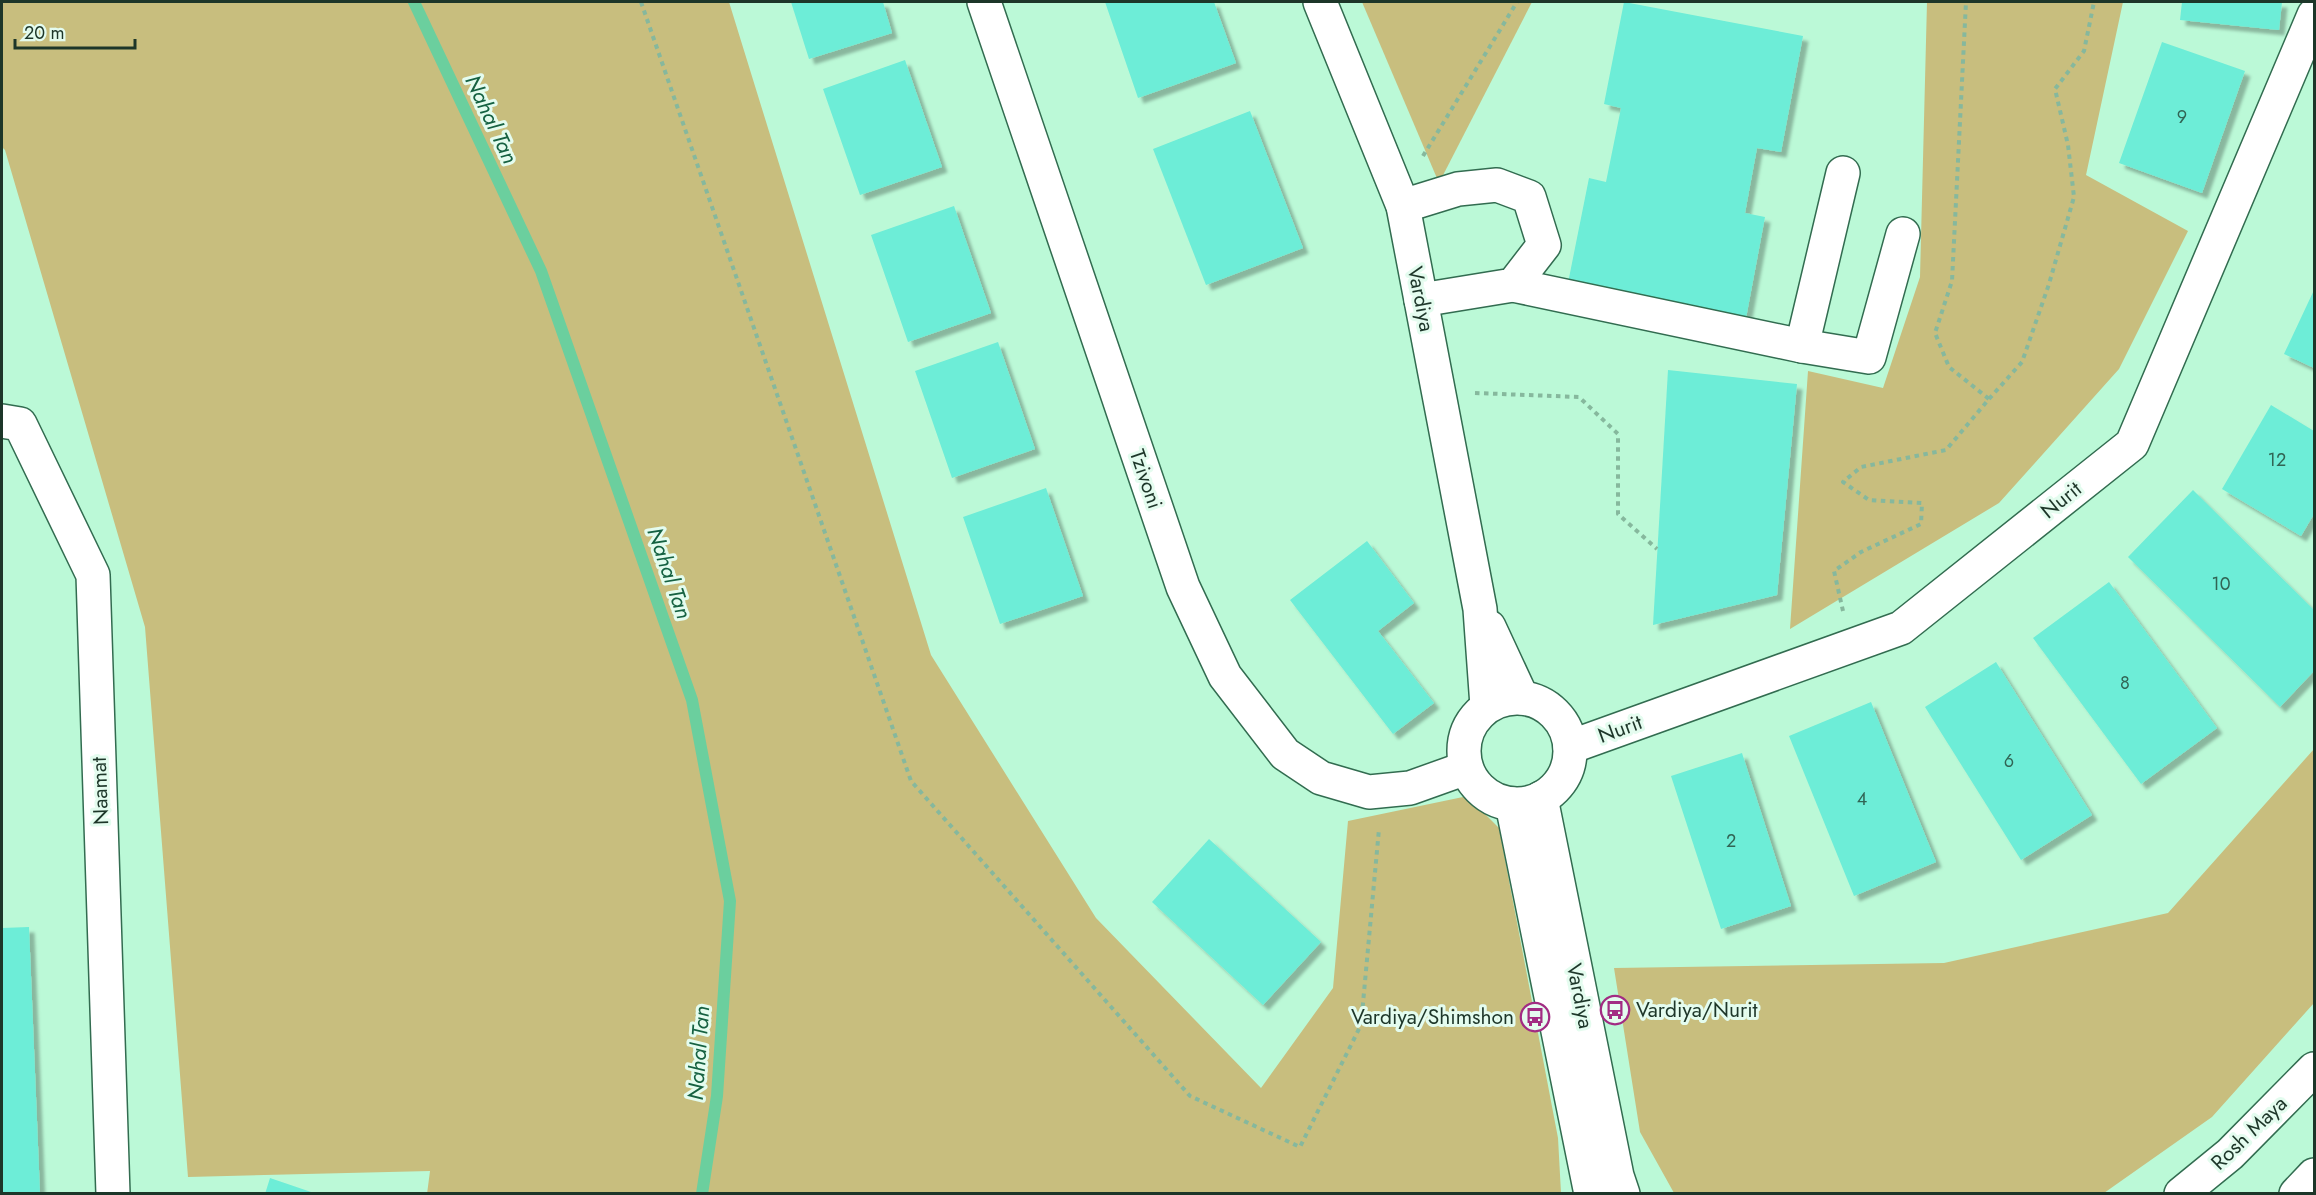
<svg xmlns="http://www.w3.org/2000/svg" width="2316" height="1195" viewBox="0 0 2316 1195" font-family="Jost,sans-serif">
<defs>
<filter id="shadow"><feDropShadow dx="5.5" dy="5.5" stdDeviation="1.5" flood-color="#0004"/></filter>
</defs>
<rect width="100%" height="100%" fill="#bbf9d7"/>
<g fill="#c8be7e">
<polygon points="2,2 729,2 931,655 1096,918 1261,1088 1333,988 1348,821 1463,797 1483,812 1499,828 1558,1138 1561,1193 427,1194 430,1171 188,1177 145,627 5,150 2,147"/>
<polygon points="1362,2 1532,2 1439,183"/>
<polygon points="1927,2 2123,2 2086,175 2188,231 2119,369 1999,503 1790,629 1808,371 1883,388 1920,277"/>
<polygon points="2314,749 2314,1003 2212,1117 2104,1193 1674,1193 1640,1132 1614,968 1944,963 2168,913"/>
</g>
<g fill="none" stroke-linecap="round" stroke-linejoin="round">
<polyline stroke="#6bcf9e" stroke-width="12" points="414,2 541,271 692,700 730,901 717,1096 702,1194"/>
</g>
<g fill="#6dedd7" filter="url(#shadow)">
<polygon points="791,2 883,2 892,33 809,59"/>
<polygon points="1105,2 1214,2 1236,63 1138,98"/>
<polygon points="1624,2 1803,36 1781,152 1757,148 1745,213 1765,217 1746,318 1568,283 1589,178 1606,182 1621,108 1604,104"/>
<polygon points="2182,2 2282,2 2279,30 2180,20"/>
<polygon points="2162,42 2245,71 2202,193 2119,163"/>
<polygon points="905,60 942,167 860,195 823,89"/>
<polygon points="1250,111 1303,248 1206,285 1153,149"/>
<polygon points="954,206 991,313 908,342 871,235"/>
<polygon points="2314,290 2314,368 2284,354"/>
<polygon points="998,342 1035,449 952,478 915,371"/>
<polygon points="1668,370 1797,384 1777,595 1653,625"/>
<polygon points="2271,405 2314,431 2314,514 2301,536 2222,489"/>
<polygon points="1046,488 1083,596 1000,624 963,517"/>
<polygon points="2193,490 2314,610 2314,671 2280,707 2128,557"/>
<polygon points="1367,541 1414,603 1378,631 1434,703 1393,734 1290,600"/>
<polygon points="2109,582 2217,728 2141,784 2033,638"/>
<polygon points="1996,662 2092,815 2021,860 1925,707"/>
<polygon points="1871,702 1936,862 1854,896 1789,736"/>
<polygon points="1742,753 1791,906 1721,929 1671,776"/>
<polygon points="1209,839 1321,942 1263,1005 1152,902"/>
<polygon points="29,927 40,1194 2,1194 2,928"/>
<polygon points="270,1178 314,1193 314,1194 265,1194"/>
</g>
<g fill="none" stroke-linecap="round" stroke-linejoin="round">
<g stroke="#326c50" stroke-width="36">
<g id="minor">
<polyline points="984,2 1183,587 1225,676 1285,754 1321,778 1369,792 1410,788 1466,768"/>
<polyline points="1320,2 1403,206 1480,609 1487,706"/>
<polyline points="1403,206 1458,189 1497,185 1529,197 1544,245 1513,285 1421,300"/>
<polyline points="1513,285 1802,346 1843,173"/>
<polyline points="1802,346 1869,357 1903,234"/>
<polyline points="2,421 20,424 93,575 113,1194"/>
<polyline points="1489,627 1522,698"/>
<circle cx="1517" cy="751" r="53"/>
<polyline points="1570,747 1901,628 2132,444 2314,15"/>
<polyline points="1541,798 1617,1176 1623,1194"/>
<polyline points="1512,804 1591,1194"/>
<polyline points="2181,1194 2230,1154 2314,1069"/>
<polyline points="2296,1194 2314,1175"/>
</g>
</g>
<g stroke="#86b89d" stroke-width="4" stroke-dasharray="4.5 4.5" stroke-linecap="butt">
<polyline points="641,2 911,781 1190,1096 1300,1147 1361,1025 1379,829"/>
<polyline points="1423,156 1517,2"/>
<polyline points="1475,393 1579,397 1618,434 1618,514 1657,549"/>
<polyline points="1989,399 2022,362 2049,284 2074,197 2068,145 2055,89 2084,51 2094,2"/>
<polyline points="1843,611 1834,571 1861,552 1921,524 1922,503 1869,500 1843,482 1861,467 1946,450 1989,399 1949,367 1935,333 1952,281 1966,2"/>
</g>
<use href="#minor" stroke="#fff" stroke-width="33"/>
</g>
<defs>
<g id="bus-ring" transform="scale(1.5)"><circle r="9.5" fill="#e4fcef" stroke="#a22b83" stroke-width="1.5"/><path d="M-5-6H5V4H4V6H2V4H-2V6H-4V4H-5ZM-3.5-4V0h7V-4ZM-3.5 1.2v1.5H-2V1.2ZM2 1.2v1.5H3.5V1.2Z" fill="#a22b83"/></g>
</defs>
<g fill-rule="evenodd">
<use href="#bus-ring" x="1615" y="1010"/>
<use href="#bus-ring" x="1535" y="1017"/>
</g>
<g text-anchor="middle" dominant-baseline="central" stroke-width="6" stroke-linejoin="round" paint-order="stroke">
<g font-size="18" fill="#316454">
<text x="2182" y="117">9</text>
<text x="2277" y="460">12</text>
<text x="2221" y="584">10</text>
<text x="2125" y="683">8</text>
<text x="2009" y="761">6</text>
<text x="1862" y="799">4</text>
<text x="1731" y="841">2</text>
</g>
<g font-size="21" fill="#1d3629" stroke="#e4fcef">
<text transform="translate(1421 299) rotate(79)">Vardiya</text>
<text transform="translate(1146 479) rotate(71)">Tzivoni</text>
<text transform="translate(2061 500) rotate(-39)">Nurit</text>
<text transform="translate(1620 729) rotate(-20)">Nurit</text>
<text transform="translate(100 791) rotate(-92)">Naamat</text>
<text transform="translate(1580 996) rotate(79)">Vardiya</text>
<text transform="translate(2249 1133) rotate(-44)">Rosh Maya</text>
</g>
<g font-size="21" fill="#1d3629" stroke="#e4fcef" text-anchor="start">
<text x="1636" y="1010">Vardiya/Nurit</text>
<text x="1514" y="1017" text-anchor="end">Vardiya/Shimshon</text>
</g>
<g font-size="22" font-style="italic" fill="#156141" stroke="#e4fcef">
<text transform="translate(492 119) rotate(65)">Nahal Tan</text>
<text transform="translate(670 573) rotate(71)">Nahal Tan</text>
<text transform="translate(698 1053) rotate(-86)">Nahal Tan</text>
</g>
</g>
<rect width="2316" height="1195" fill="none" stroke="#1d3629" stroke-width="6"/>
<path d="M15 39v9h120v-9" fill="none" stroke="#1d3629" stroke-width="3"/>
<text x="24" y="39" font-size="18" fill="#1d3629" stroke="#e4fcef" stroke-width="4.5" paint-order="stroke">20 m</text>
</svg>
